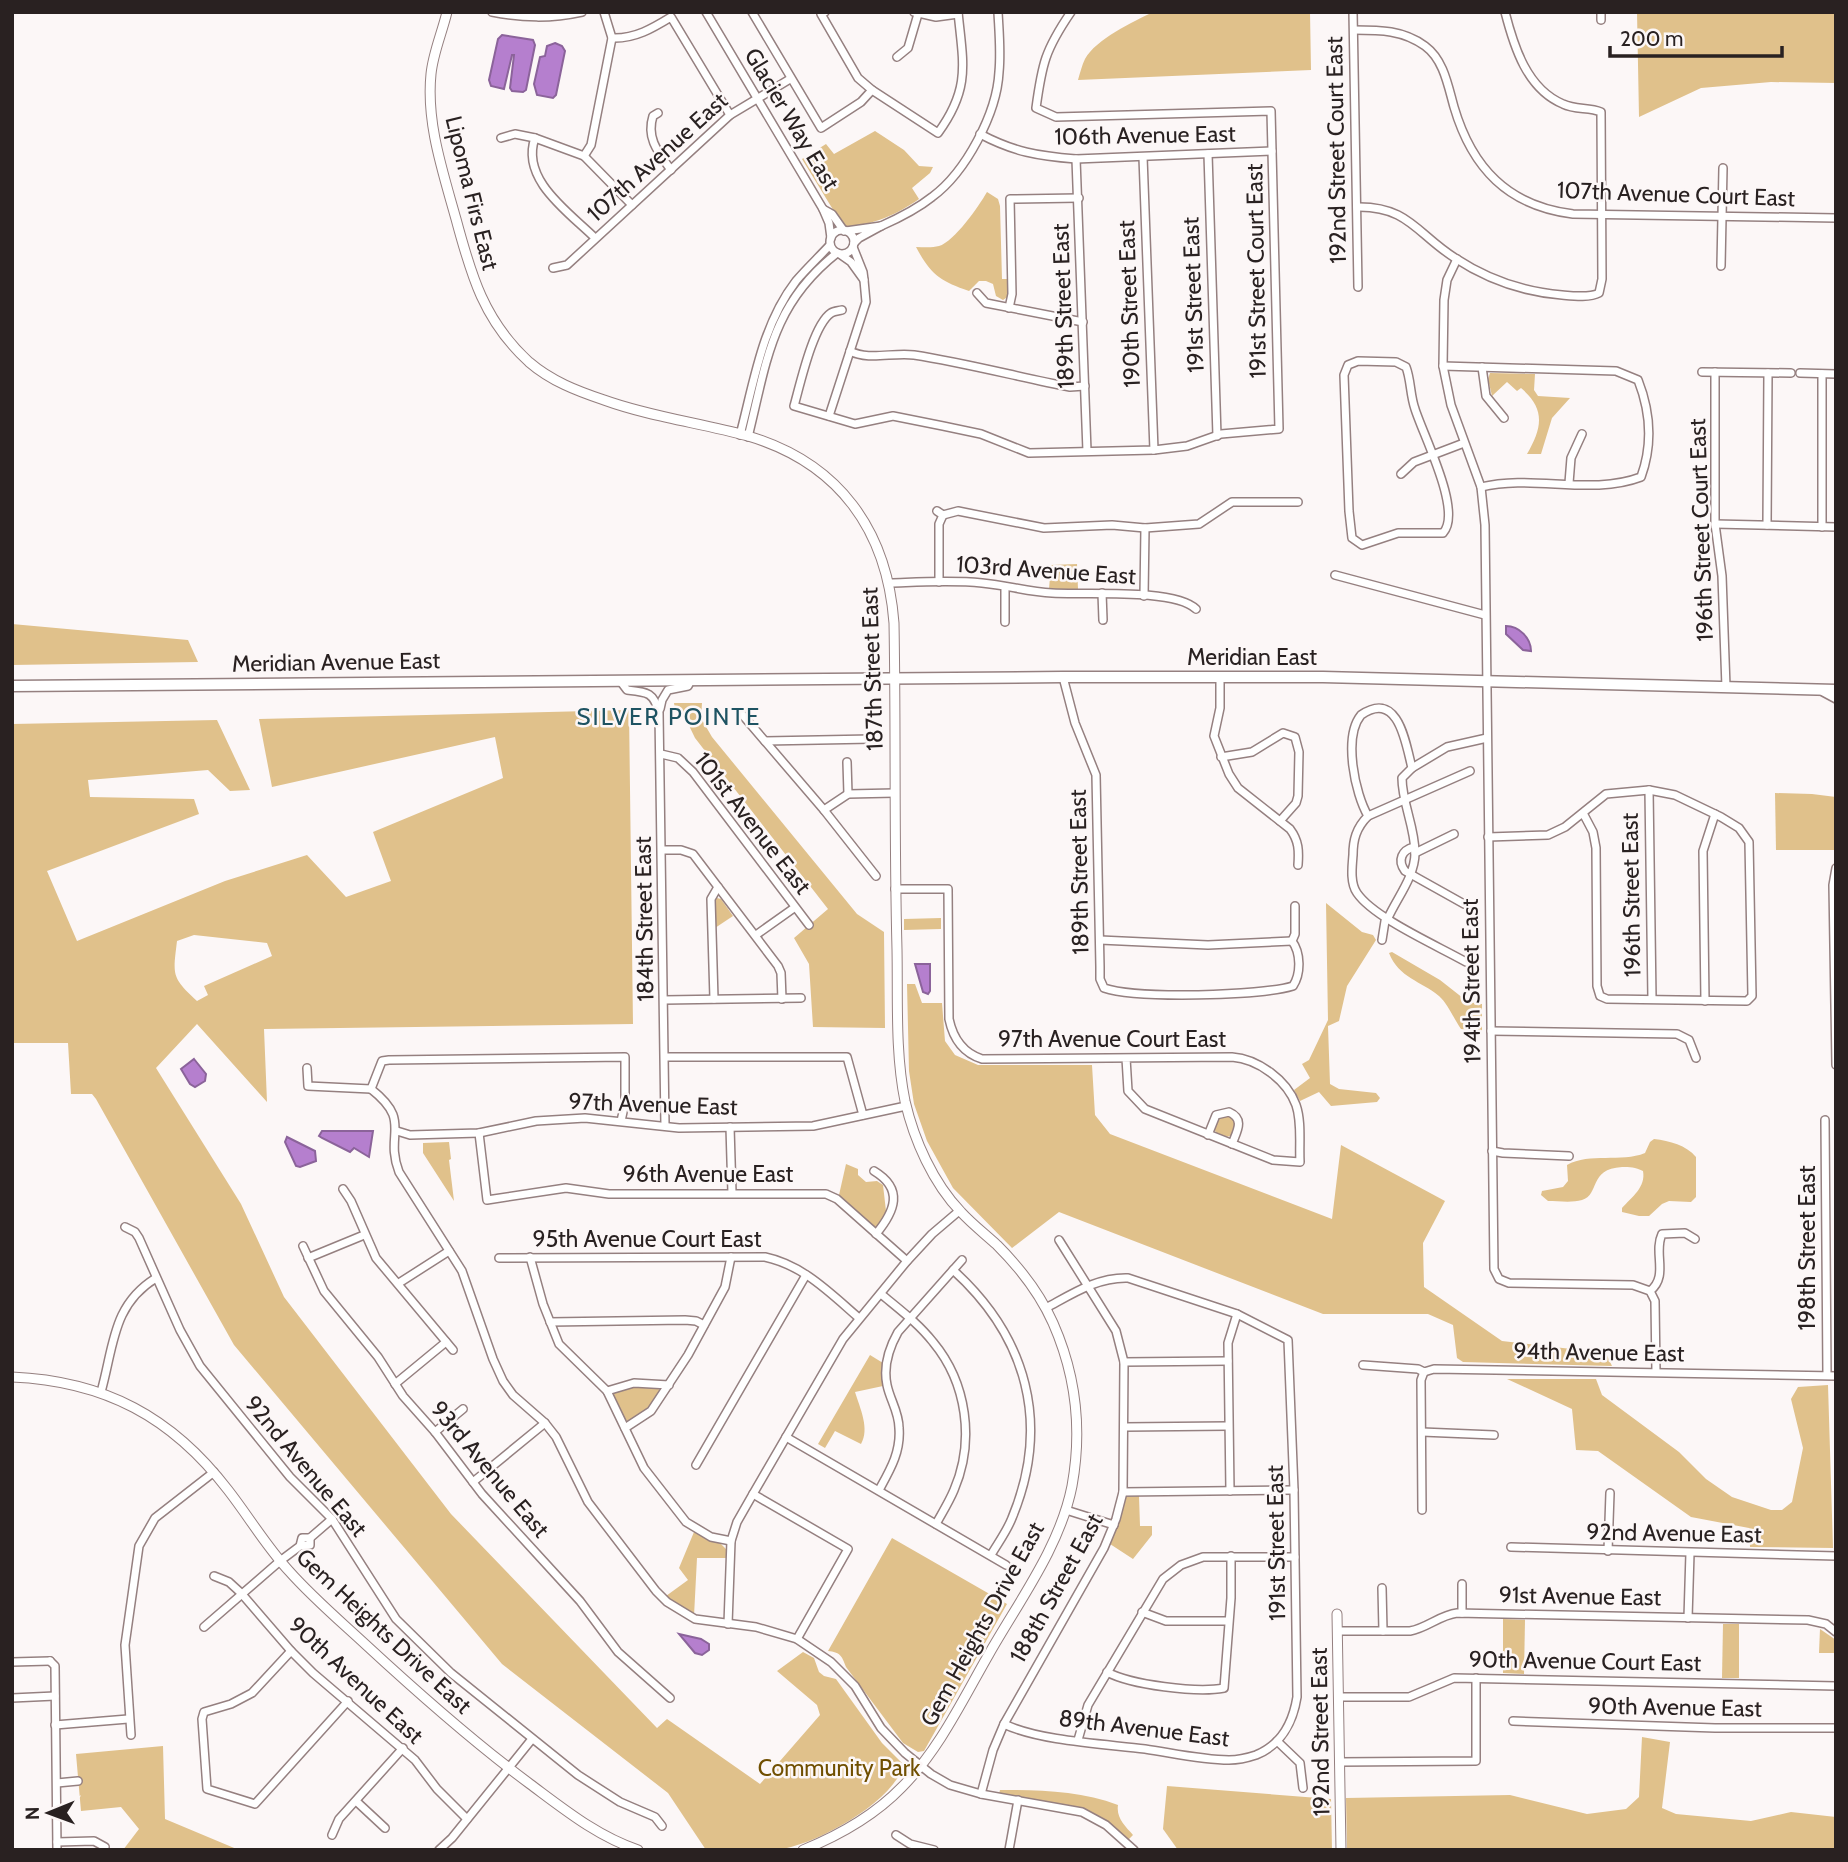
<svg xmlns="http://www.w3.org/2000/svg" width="1848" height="1862" viewBox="0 0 1848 1862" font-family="Cabin,sans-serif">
<rect width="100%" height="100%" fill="#fcf7f7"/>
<g fill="#e0c18b" fill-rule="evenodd">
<path d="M1153,12H1310L1311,70L1078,80C1080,73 1082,65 1085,59C1096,39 1133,22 1153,12Z"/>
<polygon points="1637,12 1836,12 1836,83 1771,82 1701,88 1639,117"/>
<path d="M875,131L904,150L919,166L933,167L930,173L912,188L919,199C898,214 870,227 843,226L802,159L826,144L834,154Z"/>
<path d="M987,192L998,199L1000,206L1002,279H1008L1009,296L1003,300L996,296L993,284L986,281H979L969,291C940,281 931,275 916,247C923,247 932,248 939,246C954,242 979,206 987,192Z"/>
<path d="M1490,373L1535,374L1534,390L1538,396L1570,398L1552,418L1541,454H1527C1542,428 1546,409 1521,388L1517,391L1507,382L1492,396L1488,379Z"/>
<polygon points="1077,564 1078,589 1049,589 1051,565"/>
<polygon points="12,624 188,640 198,662 12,665"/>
<polygon points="674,703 702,703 701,718 712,737 857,914 884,932 885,1028 813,1027 809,964 794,938 828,909 695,738 681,709 675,709"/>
<path d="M629,710L633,1024L264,1029L267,1102L197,1024L156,1068L241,1204L284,1297L451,1514L657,1728L667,1719L760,1784L820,1715L817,1705L777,1671L803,1652L814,1658L819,1672L824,1676L836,1679L882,1743L904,1765C892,1803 816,1845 777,1850C754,1852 729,1850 706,1850L668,1793L502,1664L234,1345L96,1099L92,1094H71L68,1043H12V724L217,720L250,790L230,791L208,770L88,780L90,797L194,799L199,814L47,871L77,941L225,881L307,855L346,897L391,881L373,832L503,778L495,737L272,787L259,719ZM194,935L267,943L272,956L204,986L208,995L197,1001C171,977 173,975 177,941Z"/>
<polygon points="1775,793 1812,794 1836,797 1834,850 1776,850"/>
<polygon points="717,898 721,899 733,916 715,928 715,901"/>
<polygon points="1326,903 1362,932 1373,935 1376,940 1347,986 1339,1021 1328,1026 1330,1084 1339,1089 1376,1093 1380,1098 1377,1102 1331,1106 1319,1092 1300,1101 1294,1090 1310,1078 1302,1064 1309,1060 1328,1020"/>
<polygon points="941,918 941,929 904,930 904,919"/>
<path d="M1392,952L1440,980L1468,1002L1482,1004V1031L1461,1029C1454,1019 1448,1004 1439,996C1421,981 1399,978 1389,953Z"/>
<polygon points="907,984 915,984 922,1003 942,1003 945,1041 955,1055 978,1065 1092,1065 1095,1115 1110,1134 1332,1219 1341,1145 1445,1201 1423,1243 1424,1287 1502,1341 1606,1353 1612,1366 1463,1362 1457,1358 1453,1325 1428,1314 1323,1314 1059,1212 1012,1248 953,1188 927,1141 914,1104 909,1071"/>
<circle cx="1225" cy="1126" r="11"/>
<path d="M1654,1139C1670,1141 1686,1145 1696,1157V1197L1691,1202L1669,1201L1662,1204L1649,1216H1639L1622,1212V1208C1632,1197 1646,1187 1643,1171C1635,1167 1630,1167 1622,1167C1588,1169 1600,1195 1582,1200C1572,1203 1558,1201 1548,1201L1541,1195L1542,1191L1563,1187L1568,1181L1567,1165C1590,1152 1621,1163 1645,1153L1650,1142Z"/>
<polygon points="449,1142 451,1159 449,1160 454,1201 423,1153 423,1143"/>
<polygon points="846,1164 858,1169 858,1175 866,1182 877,1181 883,1185 886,1211 880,1224 875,1227 839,1195"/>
<path d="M870,1355L883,1363V1386L855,1392C860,1408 870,1429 861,1444L835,1431L825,1448L818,1444Z"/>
<polygon points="1507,1379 1596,1379 1602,1395 1679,1452 1706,1479 1732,1497 1771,1510 1782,1510 1792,1502 1803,1448 1791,1399 1798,1387 1828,1385 1833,1548 1750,1547 1749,1528 1691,1517 1598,1451 1576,1450 1572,1409"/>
<polygon points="636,1386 657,1387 661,1392 648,1409 628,1421 625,1420 613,1397 614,1393"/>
<polygon points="1139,1496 1140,1526 1152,1526 1152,1535 1133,1559 1110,1544 1125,1497"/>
<polygon points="694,1532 721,1544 726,1549 726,1558 697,1558 694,1616 666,1596 688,1580 679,1568"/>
<path d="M892,1538L1007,1604L924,1751L918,1752L903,1743L846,1667C842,1656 840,1652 828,1651Z"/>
<polygon points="1503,1619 1525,1620 1524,1674 1503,1673"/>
<polygon points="1723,1624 1739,1624 1739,1678 1722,1678"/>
<polygon points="1820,1629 1836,1640 1836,1653 1819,1653"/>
<polygon points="1642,1737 1670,1742 1662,1808 1676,1814 1751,1821 1791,1812 1836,1817 1836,1850 1347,1850 1346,1798 1510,1795 1587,1814 1626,1809 1639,1797"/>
<polygon points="163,1746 165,1819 239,1850 123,1850 139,1829 121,1807 81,1811 76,1754"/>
<polygon points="1167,1786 1331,1799 1332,1850 1178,1850 1163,1829"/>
<path d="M1000,1790C1040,1790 1081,1791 1118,1805C1116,1818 1125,1826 1133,1835L1128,1840L1090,1812L1073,1806L999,1794Z"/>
</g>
<g fill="#b57fce" stroke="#8b639a" stroke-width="2">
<polygon points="502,35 533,40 535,45 526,90 523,92 512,91 510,88 514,55 512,55 504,89 491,86 489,80 498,39"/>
<polygon points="555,43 562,46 565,51 556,95 553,98 537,95 534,84 540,57 545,56 547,46"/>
<path d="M1506,626C1519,626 1531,638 1531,651L1523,650L1506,634Z"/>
<polygon points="915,964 930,964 930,991 928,994 923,992"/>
<polygon points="194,1059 206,1074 205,1081 195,1087 190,1084 181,1069"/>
<polygon points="322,1131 373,1131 369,1157 354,1148 350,1152 322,1138 319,1136"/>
<polygon points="287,1137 315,1151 316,1161 300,1167 296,1166 285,1142"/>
<polygon points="679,1634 701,1639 709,1644 709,1650 702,1655 695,1653"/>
</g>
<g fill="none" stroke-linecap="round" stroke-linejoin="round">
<g stroke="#958080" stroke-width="10">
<g id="minor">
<path d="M492,12C523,18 550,19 582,12"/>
<polyline points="706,12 823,209"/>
<path d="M752,12L821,128L861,102L872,90L938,133C971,88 963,63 958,12"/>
<polyline points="825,12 821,14 858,78 872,90"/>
<polyline points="914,12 936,17 958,14"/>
<polyline points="1353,12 1358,287"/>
<polyline points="1601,12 1601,20"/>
<path d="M1354,30C1380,30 1403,30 1425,46C1444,60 1448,86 1454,107C1472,168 1508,206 1573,214L1836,218"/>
<path d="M612,38C635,39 653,28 671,17L730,115"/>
<polyline points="897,57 908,48 918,14"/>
<path d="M658,113L653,116C646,138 658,152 671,170"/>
<path d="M980,134C1014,152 1038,156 1076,159L1272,151"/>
<polyline points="501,138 515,134 535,138 584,156 632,205"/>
<path d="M535,138C520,180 570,213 595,238"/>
<polyline points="1208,154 1217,436"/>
<polyline points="584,156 591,145 612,38 604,12"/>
<polyline points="1143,157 1154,450"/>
<polyline points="1076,159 1087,451"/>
<path d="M1357,207C1408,206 1417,234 1455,258C1487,279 1524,292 1562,295C1573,296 1590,298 1599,293L1602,279L1601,112C1589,107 1575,110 1563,104C1527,89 1514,47 1505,12"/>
<path d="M881,226C899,218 917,209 932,197C966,172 997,113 999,72C1001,52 999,32 998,12"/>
<circle cx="842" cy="242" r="12"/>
<polyline points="846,231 881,226 859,238 854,243"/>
<polyline points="831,238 829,223 823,209 832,214 844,231"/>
<polyline points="841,255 851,262 864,280 863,272 853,247"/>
<polyline points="1457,259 1447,280 1444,300 1443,366 1451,405 1481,487 1485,525 1494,1269 1499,1279 1509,1283 1633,1285 1650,1291 1655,1301 1656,1372"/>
<polyline points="1721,266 1723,168"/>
<polyline points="553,268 567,265 730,115 790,79"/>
<polyline points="977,293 986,303 1083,322"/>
<polyline points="1009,308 1012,294 1010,199 1079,198"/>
<path d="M842,310C838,311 834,311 831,313C813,325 800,385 794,406L855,424L893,416L943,426L981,434L1029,453L1154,450L1187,446L1221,434L1279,429L1271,111L1056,117L1036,108C1042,64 1045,50 1071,12"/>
<path d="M850,351C869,361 893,352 914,355C966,363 1018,377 1070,387L1085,386"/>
<path d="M1358,361L1396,362L1406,367C1411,380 1410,395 1415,409C1423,435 1463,512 1443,533H1398L1362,545L1352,538L1349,511L1344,375L1348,365Z"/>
<path d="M1443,366L1616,371L1638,380C1651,413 1653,444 1641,477C1591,496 1533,474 1481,487"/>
<polyline points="1482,367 1486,396 1504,418"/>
<polyline points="1702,372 1791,373"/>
<polyline points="1715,372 1715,524 1722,576 1726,687"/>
<polyline points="1800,373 1836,374"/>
<polyline points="829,416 866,302 864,280"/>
<path d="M740,435C754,382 762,325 796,281C807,268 819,257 830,245"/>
<path d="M748,437C767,361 771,305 837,253"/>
<polyline points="1401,474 1414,462 1464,443"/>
<polyline points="1569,483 1571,458 1582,434"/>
<polyline points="937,511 943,515 939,524 939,582"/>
<polyline points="943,515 958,511 1044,528 1112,525 1145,528 1199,524 1232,502 1298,502"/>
<polyline points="1715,524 1836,527"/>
<polyline points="1767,525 1768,373"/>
<polyline points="1822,527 1822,374"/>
<polyline points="1335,575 1485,615"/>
<path d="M890,583C921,582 952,580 982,583C1006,585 1029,592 1052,593C1083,595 1175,588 1196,609"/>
<polyline points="1102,593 1103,620"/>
<polyline points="1144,596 1145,528"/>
<polyline points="1005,622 1005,587"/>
<path d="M1063,677L1075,723L1096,775L1100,967V979L1104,988C1137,999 1260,996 1293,986C1301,974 1301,953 1292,941L1295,934V906"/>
<path d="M1220,678V708L1214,736L1229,774L1238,788L1290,829C1299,841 1299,851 1298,865"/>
<path d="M621,682L627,690C647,692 654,692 659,713L665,1125"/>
<polyline points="1823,692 1836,699"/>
<polyline points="660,709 662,700 668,690 688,686 691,680"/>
<polyline points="740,712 824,810 876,876"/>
<polyline points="765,741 872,739"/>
<polyline points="661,754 678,758 693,772 809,925"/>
<polyline points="1221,757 1252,752 1283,733 1295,737 1299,752 1298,796 1296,803 1280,821"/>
<polyline points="847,762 848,794"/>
<polyline points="1412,768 1447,747 1487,738"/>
<polyline points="1649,790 1652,999"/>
<polyline points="824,810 848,794 895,793"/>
<polyline points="1368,816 1470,771"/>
<polyline points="1488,837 1548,835 1565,827 1606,794 1649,790 1675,795 1721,817 1739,828 1749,842 1752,996 1747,1001 1607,999 1600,996 1597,986 1596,848 1593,832 1583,813"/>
<path d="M1414,847C1402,850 1397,860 1405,871L1464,904"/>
<polyline points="662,850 681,850 693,854 778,966 781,973 782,999"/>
<polyline points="1415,853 1454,834"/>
<polyline points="1836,868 1833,885 1836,1065"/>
<path d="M895,889H948L949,1019C953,1038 963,1053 982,1059L1232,1057C1258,1059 1287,1080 1296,1105C1302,1122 1299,1144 1300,1162L1273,1160L1145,1109L1128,1091L1126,1058"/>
<polyline points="756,935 794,908"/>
<polyline points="1100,940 1208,945 1292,941"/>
<path d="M1382,940L1385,921L1388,918C1397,898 1415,876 1415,853C1415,827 1402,803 1402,778L1412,768C1406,745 1399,689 1361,715C1343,737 1355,794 1368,816C1356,828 1353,840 1353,855C1352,867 1350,883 1357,893C1374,918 1438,946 1466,962"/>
<polyline points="714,999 711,899 718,887"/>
<polyline points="664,1000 801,998"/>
<polyline points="1705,1001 1703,851 1715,814"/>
<polyline points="1491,1031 1677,1034 1689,1040 1696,1058"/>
<polyline points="665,1057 847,1057 863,1115"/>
<polyline points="307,1068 308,1086 371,1089"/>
<path d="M371,1089C413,1122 384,1133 399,1172L462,1271L493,1359L503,1381L513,1395L545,1423L556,1437L588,1502L656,1591L667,1602L695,1619L756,1627L797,1639L831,1662L855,1686L881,1728L905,1753L931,1774L950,1785L981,1794L1082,1812L1106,1825L1134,1850"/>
<polyline points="371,1089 382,1061 389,1060 625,1057 625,1103 621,1121"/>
<polyline points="1825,1120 1827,1375"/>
<polyline points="730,1127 732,1193"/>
<polyline points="397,1131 410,1135 479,1133 536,1121 585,1118 679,1128 813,1126 906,1106"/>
<polyline points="479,1133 487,1200 566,1188 609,1194 826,1194 837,1199 907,1261"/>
<path d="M1208,1135L1216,1115L1229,1112C1245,1119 1237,1131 1232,1144"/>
<polyline points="1492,1151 1503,1153 1569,1156"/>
<path d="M874,1171C904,1189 895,1211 876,1234"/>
<polyline points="343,1189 351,1201 376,1258 453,1350"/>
<polyline points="125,1227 135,1232 139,1238 180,1330 200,1366 290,1477 332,1519 396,1619 451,1673 578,1775 620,1802 655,1817 662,1826"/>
<polyline points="303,1246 324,1291 378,1357 403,1396 435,1432 482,1494 580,1601 618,1652 670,1698"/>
<polyline points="530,1257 543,1304 559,1344 607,1391 644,1468 686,1522 711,1537 731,1541"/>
<polyline points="308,1258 364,1235"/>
<path d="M499,1258L765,1257C803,1265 830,1293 859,1318"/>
<path d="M953,1270C1027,1337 1051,1424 1012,1518C1007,1531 998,1543 991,1555"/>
<polyline points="399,1283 449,1251"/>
<path d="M1650,1291C1669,1276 1653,1253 1662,1234L1685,1233L1695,1239"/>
<path d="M881,1294C899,1309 918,1323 933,1342C967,1383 975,1441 954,1490C949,1502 942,1513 936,1524"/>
<polyline points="550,1322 685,1320 696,1321 704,1325"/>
<polyline points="1124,1362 1228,1361"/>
<polyline points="1363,1365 1418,1369 1424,1372 1434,1369 1836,1376"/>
<polyline points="395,1384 446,1342"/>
<polyline points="607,1391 634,1383 669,1385"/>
<path d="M101,1392C114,1346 112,1305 156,1278"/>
<polyline points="1125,1427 1228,1426"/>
<polyline points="625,1428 651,1411 688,1355 725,1287 731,1257"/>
<polyline points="435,1432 463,1409"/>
<polyline points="1422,1432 1494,1435"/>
<polyline points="786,1437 1006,1565"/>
<polyline points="696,1465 806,1275"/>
<polyline points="473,1482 545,1423"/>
<path d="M879,1490C890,1470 901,1452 899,1428C899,1412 890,1400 887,1385C883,1366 889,1348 898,1332L962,1260"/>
<polyline points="1230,1491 1228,1343 1237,1314"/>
<polyline points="1123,1492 1294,1490"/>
<polyline points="753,1494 848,1549 797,1639"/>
<polyline points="1066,1510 1114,1525"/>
<polyline points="1422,1510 1421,1380 1424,1372"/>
<polyline points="310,1538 332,1519"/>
<polyline points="1511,1547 1836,1556"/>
<polyline points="1608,1551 1610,1493"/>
<polyline points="214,1576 229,1582 241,1593 291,1651 313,1673 415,1760 437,1789 467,1819"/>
<polyline points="1382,1588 1383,1631"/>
<polyline points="1142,1612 1166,1621 1228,1621"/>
<polyline points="1462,1613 1462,1584"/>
<polyline points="1688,1618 1690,1553"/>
<polyline points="728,1624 731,1541 737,1522 753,1494 843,1339 907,1261 932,1234 959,1211"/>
<polyline points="204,1627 280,1561 300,1546 310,1545 310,1538 302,1538 300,1546"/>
<path d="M1337,1631H1410C1427,1628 1440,1615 1457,1613L1808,1620L1826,1624L1836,1632"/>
<polyline points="291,1651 252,1693 231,1704 204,1712 202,1719 207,1789 255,1804 348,1701"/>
<polyline points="50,1661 55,1666 57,1850"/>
<polyline points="12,1662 50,1661"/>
<path d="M1107,1672C1131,1685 1197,1693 1224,1688L1231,1598V1556"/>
<polyline points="1338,1697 1409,1697 1454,1678 1836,1686"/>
<polyline points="12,1698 55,1696"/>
<polyline points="1513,1721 1715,1728 1836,1728"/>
<path d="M1004,1724C1039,1741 1105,1744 1145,1749C1172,1753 1202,1760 1229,1760C1238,1760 1247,1758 1256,1755C1281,1745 1293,1722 1297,1697L1294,1490L1288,1340L1237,1314L1128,1278C1097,1277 1072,1294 1046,1308"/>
<polyline points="55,1725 128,1719"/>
<polyline points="131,1735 125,1645 139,1546 155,1518 214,1472"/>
<polyline points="1078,1740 1088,1705 1163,1579 1181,1565 1203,1557 1295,1557"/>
<polyline points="1277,1741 1300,1763 1303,1788"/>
<polyline points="1339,1762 1476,1761 1476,1678"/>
<polyline points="57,1783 78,1781"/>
<polyline points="981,1794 993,1750 1004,1724 1104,1548 1116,1519 1123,1492 1124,1362 1116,1331 1059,1240"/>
<polyline points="356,1801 385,1828"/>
<polyline points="332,1835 339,1819 403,1748"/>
<polyline points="896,1835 910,1844 934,1850"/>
<polyline points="57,1842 94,1841 105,1847"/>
<polyline points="439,1850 452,1838 532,1739"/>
<polyline points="1009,1850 1018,1800"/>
</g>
</g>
<g stroke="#958080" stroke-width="11">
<g id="tertiary">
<path d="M447,12C442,33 433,53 431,74C426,123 443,172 456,219C471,275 484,321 529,362C551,381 577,391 604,400C651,417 701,423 748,436C839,463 887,530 894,623C896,731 894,840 897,949C898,999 895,1052 905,1101C914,1140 933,1183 961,1212C972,1224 985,1234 997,1245C1020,1268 1040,1294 1053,1323C1076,1375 1082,1431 1072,1486C1060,1547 1019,1601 989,1654C963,1699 939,1750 902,1787C874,1816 840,1835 803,1850"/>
<path d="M12,1377C105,1381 172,1417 228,1490C249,1517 266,1546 289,1571C312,1597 339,1620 365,1644C418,1693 472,1741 530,1784C565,1810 597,1836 638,1850"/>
<polyline points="1337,1614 1341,1850"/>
</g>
</g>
<g stroke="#958080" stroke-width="13">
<polyline id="primary" points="12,686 1063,677 1323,677 1836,690"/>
</g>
<use href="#minor" stroke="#fff" stroke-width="7"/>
<use href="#tertiary" stroke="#fff" stroke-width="9"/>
<use href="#primary" stroke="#fff" stroke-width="10"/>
</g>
<g text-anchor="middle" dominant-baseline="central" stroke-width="5" stroke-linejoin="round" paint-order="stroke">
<g font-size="23" fill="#292121" stroke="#fcf7f7">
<text transform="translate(792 119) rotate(59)">Glacier Way East</text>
<text transform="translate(1145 135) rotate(-1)">106th Avenue East</text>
<text transform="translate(1336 150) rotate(-91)">192nd Street Court East</text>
<text transform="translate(657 157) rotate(-42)">107th Avenue East</text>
<text transform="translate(472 193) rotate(76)">Lipoma Firs East</text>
<text transform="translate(1676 194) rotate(2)">107th Avenue Court East</text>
<text transform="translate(1256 271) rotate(-91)">191st Street Court East</text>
<text transform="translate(1193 295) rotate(-92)">191st Street East</text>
<text transform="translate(1129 304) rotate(-92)">190th Street East</text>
<text transform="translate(1063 306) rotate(-92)">189th Street East</text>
<text transform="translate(1701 530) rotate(-92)">196th Street Court East</text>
<text transform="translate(1046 570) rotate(4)">103rd Avenue East</text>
<text x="1252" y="657">Meridian East</text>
<text transform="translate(336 662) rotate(-1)">Meridian Avenue East</text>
<text transform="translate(872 669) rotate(-92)">187th Street East</text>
<text transform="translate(753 823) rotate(52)">101st Avenue East</text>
<text transform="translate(1079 872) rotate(-91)">189th Street East</text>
<text transform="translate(1631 895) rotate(-91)">196th Street East</text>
<text transform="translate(644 919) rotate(-91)">184th Street East</text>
<text transform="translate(1471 981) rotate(-91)">194th Street East</text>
<text x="1112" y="1039">97th Avenue Court East</text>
<text transform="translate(653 1104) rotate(2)">97th Avenue East</text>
<text x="708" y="1174">96th Avenue East</text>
<text x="647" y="1239">95th Avenue Court East</text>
<text transform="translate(1807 1248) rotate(-90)">198th Street East</text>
<text transform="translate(1599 1352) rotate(1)">94th Avenue East</text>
<text transform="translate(306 1466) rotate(50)">92nd Avenue East</text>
<text transform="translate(490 1469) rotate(50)">93rd Avenue East</text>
<text transform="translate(1674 1533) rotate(1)">92nd Avenue East</text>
<text transform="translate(1276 1543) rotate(-91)">191st Street East</text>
<text transform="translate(1056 1588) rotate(-61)">188th Street East</text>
<text transform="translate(1580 1596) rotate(1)">91st Avenue East</text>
<text transform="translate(982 1624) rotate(-61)">Gem Heights Drive East</text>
<text transform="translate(384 1631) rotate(43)">Gem Heights Drive East</text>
<text transform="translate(1585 1661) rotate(1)">90th Avenue Court East</text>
<text transform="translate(356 1680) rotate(43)">90th Avenue East</text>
<text transform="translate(1675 1707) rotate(1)">90th Avenue East</text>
<text transform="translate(1144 1728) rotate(7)">89th Avenue East</text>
<text transform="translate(1320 1732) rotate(-91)">192nd Street East</text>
</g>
<g font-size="23" fill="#704f00" stroke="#fcf7f7">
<text x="839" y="1768">Community Park</text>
</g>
<g font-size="24" letter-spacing="2" fill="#1e5362" stroke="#fcf7f7">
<text x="669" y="716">SILVER POINTE</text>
</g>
</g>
<rect width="1848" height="1862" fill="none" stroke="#292121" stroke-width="28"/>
<g transform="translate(49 1813) rotate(269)" stroke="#fcf7f7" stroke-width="5" paint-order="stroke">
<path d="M0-5L12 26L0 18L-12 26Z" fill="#292121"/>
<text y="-10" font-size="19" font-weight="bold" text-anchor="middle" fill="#292121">N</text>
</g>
<path d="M1610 46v10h172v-10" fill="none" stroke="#292121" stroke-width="3.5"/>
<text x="1620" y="46" font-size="21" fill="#292121" stroke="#fcf7f7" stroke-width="5" paint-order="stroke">200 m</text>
</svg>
